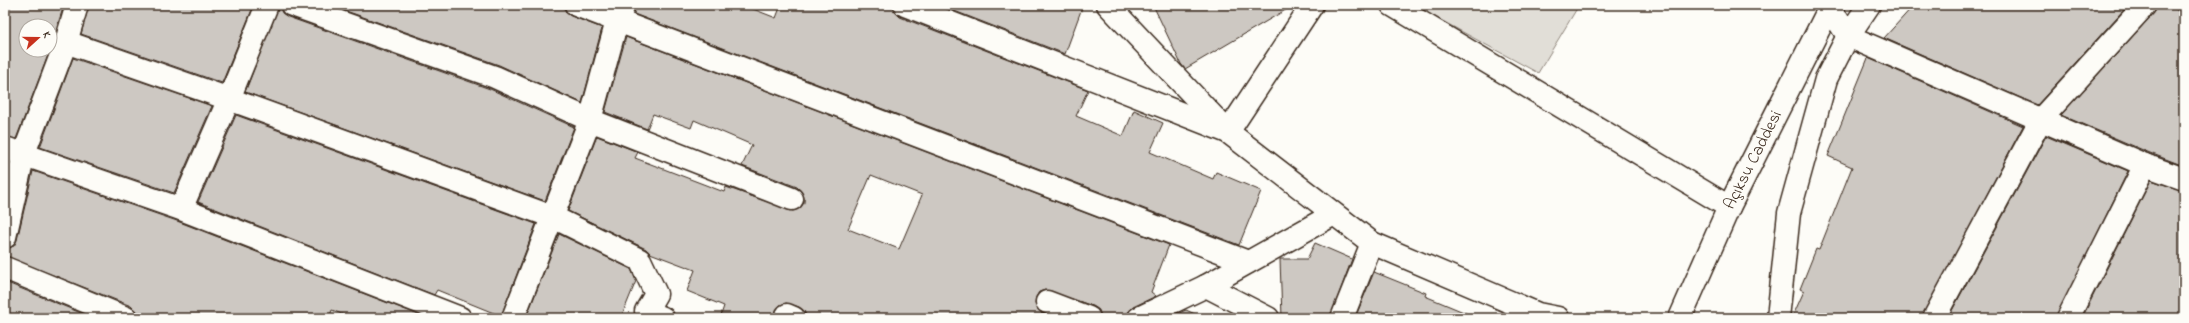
<svg xmlns="http://www.w3.org/2000/svg" width="2189" height="323" viewBox="0 0 2189 323" font-family="'Indie Flower',sans-serif">
<rect width="100%" height="100%" fill="#fdfcf7"/>
<filter id="ink" filterUnits="userSpaceOnUse"><feTurbulence type="fractalNoise" baseFrequency=".025" numOctaves="2"/><feDisplacementMap in="SourceGraphic" scale="8" xChannelSelector="R" yChannelSelector="G"/><feConvolveMatrix kernelMatrix="1 2 1 2 8 2 1 2 1" color-interpolation-filters="sRGB"/></filter>
<g filter="url(#ink)">
<polygon fill="#e1ded7" stroke="#8e847a" points="1413,5 1579,5 1538,73"/>
<g fill="#cdc8c2" stroke="#3b2a1e" fill-rule="evenodd">
<polygon points="5,5 64,5 50,49 50,26 26,26 26,50 50,50 16,139 5,136"/>
<polygon points="89,5 254,5 222,83 81,34"/>
<polygon points="279,5 282,13 288,17 490,89 574,127 545,201 245,92"/>
<polygon points="329,5 564,5 566,13 571,16 602,28 582,103 499,65"/>
<polygon points="636,5 743,5 776,18 781,5 893,5 895,12 900,17 1088,90 1076,116 1123,136 1134,110 1163,123 1150,152 1213,179 1216,172 1261,191 1239,245 634,14"/>
<polygon points="939,5 1083,5 1065,54"/>
<polygon points="1153,5 1294,5 1185,69 1181,64"/>
<polygon points="1914,5 2128,5 2037,105 1884,38"/>
<polygon points="2157,5 2171,5 2184,16 2184,166 2150,153 2061,115 2154,13"/>
<path d="M626,37L1169,245L1151,292L1156,296L1133,307L1129,311L1127,318H1101L1099,310L1093,306L1045,290L1039,292L1036,297L1035,304L1042,314L1054,318H806L804,311L799,307L786,303L780,305L776,310L775,318H720L724,306L687,291L695,270L650,253L646,249L568,211L597,136L638,152L635,158L724,192L726,187L793,211L800,208L804,203V197L801,191L797,187L742,166L752,145L694,120L691,128L653,114L647,129L605,112ZM871,175L922,195L899,249L848,229Z"/>
<polygon points="73,58 212,106 174,193 40,147"/>
<polygon points="1868,58 2023,126 1922,318 1792,318 1804,291 1800,289 1816,249 1819,250 1852,167 1828,156"/>
<polygon points="236,115 536,224 501,316 437,290 434,295 198,202"/>
<polygon points="2046,136 2128,171 2056,318 1948,318"/>
<polygon points="33,171 177,221 424,317 351,318 332,310 329,318 138,318 136,311 131,306 5,256 5,249 14,246 17,240"/>
<polygon points="2151,180 2184,191 2184,318 2082,318"/>
<polygon points="559,234 631,269 636,281 621,318 526,318"/>
<polygon points="1315,243 1352,259 1330,318 1282,318 1280,259 1307,259"/>
<polygon points="1374,272 1426,293 1425,296 1478,318 1355,318"/>
<polygon points="5,282 93,318 5,318"/>
<polygon points="1186,310 1204,318 1168,318"/>
</g>
<g fill="none" stroke-linecap="round" stroke-linejoin="round">
<g stroke="#3b2a1e" stroke-width="25">
<g id="minor">
<polyline points="292,5 495,77 590,120 792,199"/>
<polyline points="576,5 1248,262"/>
<polyline points="905,5 1228,132 1312,5"/>
<polyline points="1392,5 1729,207"/>
<polyline points="1828,5 1848,36 2145,165 2184,179"/>
<polyline points="66,42 229,99 553,217 640,260 656,294 646,311 663,318"/>
<polyline points="5,148 181,209 460,318"/>
<polyline points="181,209 229,99 267,5"/>
<polyline points="5,237 24,153 66,42 77,5"/>
<polyline points="5,268 126,318"/>
<polyline points="1206,286 1268,318"/>
<polyline points="1047,302 1089,318"/>
<polyline points="787,315 794,318"/>
<polyline points="513,318 590,120 617,21 624,5"/>
<polyline points="1139,318 1206,286 1334,214"/>
<polyline points="1342,318 1372,243"/>
<polyline points="1934,318 2041,119 2145,5"/>
<polyline points="2068,318 2145,165"/>
</g>
</g>
<g stroke="#3b2a1e" stroke-width="25">
<polyline id="tertiary" points="1108,5 1228,132 1372,243 1538,314 1558,318"/>
</g>
<g stroke="#3b2a1e" stroke-width="25">
<g id="secondary">
<polyline points="1680,318 1729,207 1831,5"/>
<polyline points="1778,318 1789,213 1826,79 1848,36 1869,5"/>
</g>
</g>
<use href="#minor" stroke="#fdfcf7" stroke-width="22"/>
<use href="#tertiary" stroke="#fdfcf7" stroke-width="22"/>
<use href="#secondary" stroke="#fdfcf7" stroke-width="22"/>
</g>
</g>
<g text-anchor="middle" dominant-baseline="central" stroke-width="3" stroke-linejoin="round" paint-order="stroke">
<g font-size="17" fill="#3b2a1e" stroke="#fdfcf7">
<text transform="translate(1753 160) rotate(-63)">Açıksu Caddesi</text>
</g>
</g>
<rect width="2189" height="323" fill="none" stroke="#fdfcf7" stroke-width="20"/>
<rect x="10" y="10" width="2169" height="303" fill="none" stroke="#3b2a1e" stroke-width="1.5" filter="url(#ink)"/>
<g transform="translate(38 38) rotate(69)"><circle r="19" fill="#fdfcf7" stroke="#afa8a0"/>
<path d="M0-3L7 15L0 10L-7 15Z" fill="#c8321e"/>
<text y="-6" font-size="11" font-weight="bold" text-anchor="middle" fill="#3b2a1e">K</text>
</g>
</svg>
